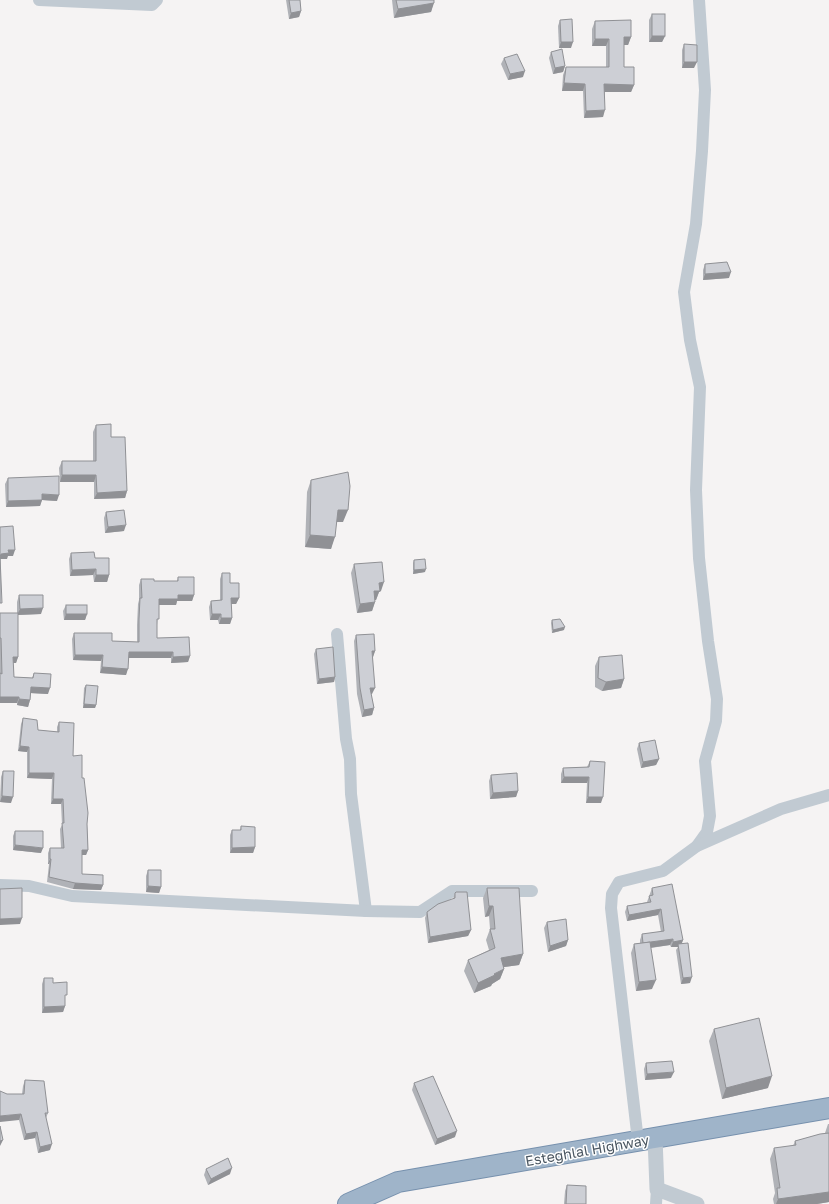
<svg xmlns="http://www.w3.org/2000/svg" width="829" height="1204" viewBox="0 0 829 1204" font-family="'Golos Text',sans-serif">
<rect width="100%" height="100%" fill="#f5f3f3"/>
<g fill="none" stroke-linecap="round" stroke-linejoin="round">
<g stroke="#7690ad" stroke-width="22">
<polyline id="trunk" points="348,1204 398,1182 829,1108"/>
</g>
<g stroke="#c1cad2" stroke-width="12">
<polyline points="39,0 152,5 157,0"/>
<polyline points="337,634 346,739 350,759 351,794 366,911"/>
<polyline points="697,846 707,832 710,816 705,761 716,721 717,699 708,641 699,558 696,490 700,387 690,340 684,292 696,224 702,151 705,90 699,0"/>
<polyline points="0,885 29,886 72,896 366,911 420,912 452,891 532,891"/>
<polyline points="638,1141 611,908 612,894 619,882 663,871 697,846 781,809 829,795"/>
<polyline points="656,1204 657,1189"/>
</g>
<polyline stroke="#c1cad2" stroke-width="15" points="655,1138 657,1189 697,1204"/>
<use href="#trunk" stroke="#9fb4c9" stroke-width="20"/>
</g>
<g fill="#b0b2b7">
<polygon points="286,0 300,0 301,11 299,17 289,19"/>
<polygon points="392,0 434,0 431,12 394,18"/>
<polygon points="652,14 665,36 662,42 649,42 649,20"/>
<polygon points="560,20 571,48 559,48 558,26"/>
<polygon points="595,21 631,37 628,45 624,45 624,67 634,85 631,92 605,92 603,117 584,118 583,91 562,91 563,75 566,67 606,67 606,46 592,46 592,29"/>
<polygon points="684,44 694,68 682,68 682,50"/>
<polygon points="551,52 565,66 563,72 553,74 549,58"/>
<polygon points="504,58 523,77 508,80 501,64"/>
<polygon points="705,264 729,278 703,280 703,270"/>
<polygon points="96,425 111,437 127,491 125,498 94,499 94,482 60,482 59,468 62,461 93,461 93,432"/>
<polygon points="8,478 57,501 42,500 40,506 6,507 5,484"/>
<polygon points="311,480 343,522 337,522 331,549 305,547 307,492"/>
<polygon points="106,512 124,531 105,533 104,518"/>
<polygon points="71,553 95,558 109,575 107,582 94,582 93,575 70,576 69,559"/>
<polygon points="414,560 425,572 413,574 413,563"/>
<polygon points="354,564 381,591 379,592 376,600 375,600 375,602 372,611 357,613 351,573"/>
<polygon points="222,573 230,583 239,598 236,604 231,604 232,618 230,624 219,624 218,620 210,620 209,607 211,601 220,600 220,579"/>
<polygon points="178,577 194,595 192,601 177,601 176,605 159,605 157,625 157,638 190,656 188,662 171,663 171,658 129,658 126,675 100,673 101,661 73,660 72,639 74,633 112,641 137,642 137,625 138,604 139,600 139,585 141,579 154,581 177,581"/>
<polygon points="19,595 41,614 18,615 18,657 16,663 13,663 14,677 32,678 34,673 48,694 31,693 30,700 28,707 17,705 17,703 0,703 0,613 17,613 17,602"/>
<polygon points="66,605 87,614 85,620 64,620 63,611"/>
<polygon points="552,620 564,630 552,633 551,623"/>
<polygon points="356,635 375,651 373,657 372,694 371,694 374,708 372,715 362,717 357,694 354,641"/>
<polygon points="316,649 335,677 334,682 317,684 314,654"/>
<polygon points="599,657 624,679 621,688 602,691 595,687 595,666"/>
<polygon points="86,685 96,705 95,708 83,708 84,688"/>
<polygon points="23,718 38,730 57,732 57,727 59,722 82,778 87,824 88,850 86,855 82,855 82,874 103,885 101,890 73,889 47,882 49,864 48,864 48,853 50,848 61,848 60,829 62,825 61,804 51,804 52,779 27,778 27,752 18,751 21,724"/>
<polygon points="639,743 659,759 656,765 641,768 637,749"/>
<polygon points="590,761 601,803 586,803 587,783 561,783 561,774 563,768 587,767"/>
<polygon points="3,771 11,803 0,802 1,777"/>
<polygon points="491,775 518,791 516,797 490,799 489,781"/>
<polygon points="241,826 255,847 253,853 230,853 230,835 232,830 240,830"/>
<polygon points="15,831 41,853 13,850 13,836"/>
<polygon points="148,870 161,887 159,893 146,892 146,876"/>
<polygon points="487,888 523,954 519,965 503,967 504,969 500,979 492,984 491,986 474,993 464,971 468,960 489,950 486,940 490,929 489,916 485,917 483,898"/>
<polygon points="652,888 683,940 681,944 690,983 681,984 676,950 678,947 671,947 670,945 651,948 652,989 636,991 631,953 634,944 640,943 640,940 642,934 661,932 658,915 627,921 625,912 627,906 647,902"/>
<polygon points="455,893 471,930 468,936 428,943 425,918 427,912 453,899"/>
<polygon points="547,922 568,940 566,946 548,952 544,928"/>
<polygon points="44,978 53,983 65,1000 65,1006 63,1012 42,1013 42,984"/>
<polygon points="714,1029 768,1088 722,1099 709,1041"/>
<polygon points="646,1063 671,1078 645,1080 644,1069"/>
<polygon points="25,1080 48,1113 46,1118 50,1150 38,1153 35,1138 24,1140 19,1120 7,1094 22,1094 23,1086"/>
<polygon points="414,1083 455,1137 435,1145 412,1090"/>
<polygon points="828,1124 829,1124 829,1202 817,1204 774,1204 773,1199 775,1193 770,1159 774,1148 793,1146 795,1141 825,1133"/>
<polygon points="206,1169 230,1174 208,1185 204,1175"/>
<polygon points="567,1185 586,1204 564,1204 565,1191"/>
</g>
<g fill="#909195">
<polygon points="434,3 431,12 394,18 398,9"/>
<polygon points="301,11 299,17 289,19 291,13"/>
<polygon points="652,36 665,36 662,42 649,42"/>
<polygon points="624,37 631,37 628,45 621,45"/>
<polygon points="595,39 609,39 606,46 592,46"/>
<polygon points="561,42 573,42 571,48 559,48"/>
<polygon points="684,62 697,62 694,68 682,68"/>
<polygon points="565,66 563,72 553,74 555,68"/>
<polygon points="525,71 523,77 508,80 510,74"/>
<polygon points="564,83 585,84 583,91 562,91"/>
<polygon points="604,84 634,85 631,92 602,92"/>
<polygon points="605,110 603,117 584,118 586,111"/>
<polygon points="731,272 729,278 703,280 705,274"/>
<polygon points="62,475 96,475 94,482 60,482"/>
<polygon points="127,491 125,498 94,499 97,493"/>
<polygon points="42,494 59,495 57,501 42,500 40,506 6,507 8,501"/>
<polygon points="338,510 348,510 343,522 334,522"/>
<polygon points="126,525 124,531 105,533 108,527"/>
<polygon points="310,535 335,537 331,549 305,547"/>
<polygon points="8,550 15,550 13,556 8,556 7,559 0,559 0,556 1,554"/>
<polygon points="96,569 93,575 70,576 72,570"/>
<polygon points="426,569 425,572 413,574 414,570"/>
<polygon points="96,575 109,575 107,582 94,582"/>
<polygon points="384,582 381,591 379,592 376,600 371,600 374,591 379,583"/>
<polygon points="178,595 194,595 192,601 177,601 176,605 157,605 159,599"/>
<polygon points="231,598 239,598 236,604 229,604"/>
<polygon points="375,602 372,611 357,613 360,604"/>
<polygon points="43,608 41,614 17,615 20,609"/>
<polygon points="66,614 87,614 85,620 64,620"/>
<polygon points="212,614 221,614 218,620 210,620"/>
<polygon points="221,618 232,618 230,624 219,624"/>
<polygon points="565,627 564,630 552,633 553,630"/>
<polygon points="372,651 375,651 373,657"/>
<polygon points="129,652 173,652 171,658 127,658"/>
<polygon points="75,655 103,655 101,661 73,660"/>
<polygon points="190,656 188,662 171,663 173,657"/>
<polygon points="13,657 18,657 16,663 11,663"/>
<polygon points="102,667 128,669 126,675 100,673"/>
<polygon points="335,677 334,682 317,684 319,679"/>
<polygon points="624,679 621,688 602,691 606,682"/>
<polygon points="31,687 50,688 48,694 29,693"/>
<polygon points="370,688 375,688 372,694 368,694"/>
<polygon points="0,697 19,697 17,703 0,703"/>
<polygon points="19,699 30,700 28,707 17,705"/>
<polygon points="84,704 96,705 95,708 83,708"/>
<polygon points="374,708 372,715 362,717 364,710"/>
<polygon points="20,746 29,747 27,752 18,751"/>
<polygon points="659,759 656,765 641,768 643,762"/>
<polygon points="29,773 54,773 52,779 27,778"/>
<polygon points="564,777 589,777 587,783 561,783"/>
<polygon points="518,791 516,797 490,799 493,793"/>
<polygon points="2,796 13,797 11,803 0,802"/>
<polygon points="588,797 603,797 601,803 586,803"/>
<polygon points="53,799 63,799 61,804 51,804"/>
<polygon points="15,845 43,848 41,853 13,850"/>
<polygon points="255,847 253,853 230,853 232,848"/>
<polygon points="82,850 88,850 86,855 80,855"/>
<polygon points="50,859 51,859 49,864 48,864"/>
<polygon points="75,883 103,885 101,890 73,889"/>
<polygon points="148,886 161,887 159,893 146,892"/>
<polygon points="489,906 493,906 489,916 485,917"/>
<polygon points="661,909 658,915 627,921 629,915"/>
<polygon points="22,918 20,924 0,925 0,919"/>
<polygon points="471,930 468,936 428,943 430,937"/>
<polygon points="673,939 670,945 641,949 643,943"/>
<polygon points="568,940 566,946 548,952 550,946"/>
<polygon points="683,940 681,946 678,944 678,947 671,947 673,942"/>
<polygon points="523,954 519,965 497,968 501,958"/>
<polygon points="504,969 500,979 492,984 491,986 474,993 478,983"/>
<polygon points="692,977 690,983 681,984 683,978"/>
<polygon points="656,980 652,989 636,991 639,982"/>
<polygon points="65,1006 63,1012 42,1013 44,1007"/>
<polygon points="674,1072 671,1078 645,1080 647,1074"/>
<polygon points="772,1076 768,1088 722,1099 726,1088"/>
<polygon points="21,1114 19,1120 0,1122 0,1116"/>
<polygon points="457,1131 455,1137 435,1145 437,1139"/>
<polygon points="37,1132 35,1138 24,1140 26,1134"/>
<polygon points="3,1140 0,1146 0,1147 0,1141"/>
<polygon points="52,1144 50,1150 38,1153 40,1147"/>
<polygon points="232,1168 230,1174 208,1185 211,1179"/>
<polygon points="829,1192 829,1202 817,1204 776,1204 778,1199"/>
</g>
<g fill="#cdcfd5" stroke="#909195">
<polygon points="289,0 300,0 301,11 291,13"/>
<polygon points="396,0 434,0 434,3 398,9"/>
<rect x="652" y="14" width="13" height="22"/>
<polygon points="572,19 573,42 561,42 560,20"/>
<polygon points="631,20 631,37 624,37 624,67 634,67 634,85 604,84 605,110 586,111 585,84 564,83 566,67 609,67 609,39 595,39 595,21"/>
<polygon points="684,44 697,45 697,62 684,62"/>
<polygon points="562,49 565,66 555,68 551,52"/>
<polygon points="517,54 525,71 510,74 504,58"/>
<polygon points="727,262 731,272 705,274 705,264"/>
<polygon points="111,424 111,437 125,437 127,491 97,493 96,475 62,475 62,461 96,461 96,425"/>
<polygon points="348,472 350,486 348,510 338,510 335,537 310,535 311,480"/>
<polygon points="59,476 59,495 42,494 42,500 8,501 8,478"/>
<polygon points="124,510 126,525 108,527 106,512"/>
<polygon points="13,526 15,550 8,550 9,553 1,554 0,557 2,603 0,603 0,527"/>
<polygon points="94,552 95,558 109,558 109,575 96,575 96,569 72,570 71,553"/>
<polygon points="425,559 426,569 414,570 414,560"/>
<polygon points="382,562 384,582 379,583 380,591 374,591 375,602 360,604 354,564"/>
<polygon points="222,573 230,573 230,583 239,583 239,598 231,598 232,618 221,618 221,614 212,614 211,601 222,600"/>
<polygon points="178,577 194,577 194,595 178,595 178,599 159,599 159,619 157,619 157,638 189,637 190,656 173,657 173,652 129,652 128,669 102,667 103,655 75,655 74,633 112,633 112,641 139,642 139,619 140,598 142,598 141,579 154,579 154,581 178,581"/>
<polygon points="19,595 43,595 43,608 20,609"/>
<rect x="66" y="605" width="21" height="9"/>
<polygon points="0,613 18,613 18,657 13,657 14,677 33,678 34,673 51,674 50,688 31,687 30,700 19,699 19,697 0,697 0,673 2,674 1,638 0,638"/>
<polygon points="560,619 565,627 553,630 552,620"/>
<polygon points="374,634 375,651 372,651 375,688 370,688 374,708 364,710 360,688 356,635"/>
<polygon points="333,647 335,677 319,679 316,649"/>
<polygon points="622,655 624,679 606,682 598,678 599,657"/>
<polygon points="86,685 98,686 96,705 84,704"/>
<polygon points="23,718 37,720 38,730 59,732 59,722 74,723 73,756 82,755 82,778 84,778 88,813 87,824 88,850 82,850 82,874 103,875 103,885 75,883 49,877 51,859 50,859 50,848 64,848 62,823 64,823 63,799 53,799 54,773 29,773 29,747 20,746"/>
<polygon points="655,740 659,759 643,762 639,743"/>
<polygon points="590,761 605,762 603,797 588,797 589,777 564,777 563,768 589,767"/>
<polygon points="3,771 14,771 13,797 2,796"/>
<polygon points="517,773 518,791 493,793 491,775"/>
<polygon points="241,826 255,827 255,847 232,848 232,830 241,830"/>
<polygon points="15,831 43,831 43,848 15,845"/>
<polygon points="148,870 161,870 161,887 148,886"/>
<polygon points="672,884 683,940 673,942 673,939 643,943 642,934 664,931 661,909 629,915 627,906 651,902 649,896 653,895 652,888"/>
<polygon points="22,888 22,918 0,919 0,889"/>
<polygon points="487,888 519,888 523,954 501,958 504,969 494,974 495,975 478,983 468,960 495,948 490,929 495,929 493,906 489,906"/>
<polygon points="456,892 467,892 471,930 430,937 427,912 438,904 455,898 455,893"/>
<polygon points="566,919 568,940 550,946 547,922"/>
<polygon points="650,942 656,980 639,982 634,944"/>
<polygon points="688,943 692,977 683,978 678,944"/>
<polygon points="44,978 53,978 53,983 67,982 67,995 65,995 65,1006 44,1007"/>
<polygon points="759,1018 772,1076 726,1088 714,1029"/>
<polygon points="672,1061 674,1072 647,1074 646,1063"/>
<polygon points="433,1076 457,1131 437,1139 414,1083"/>
<polygon points="25,1080 44,1081 48,1113 45,1113 52,1144 40,1147 37,1132 26,1134 21,1114 0,1116 0,1091 7,1094 24,1094"/>
<polygon points="0,1126 3,1140 0,1141"/>
<polygon points="829,1133 829,1192 778,1199 777,1188 780,1188 774,1148 796,1145 795,1141 820,1134"/>
<polygon points="228,1158 232,1168 211,1179 206,1169"/>
<polygon points="567,1185 586,1186 586,1204 566,1204"/>
</g>
<g text-anchor="middle" dominant-baseline="central" stroke-width="3" stroke-linejoin="round" paint-order="stroke">
<g font-size="14" fill="#4a5661" stroke="#fff">
<text transform="translate(587 1150) rotate(-10)">Esteghlal Highway</text>
</g>
</g>
</svg>
